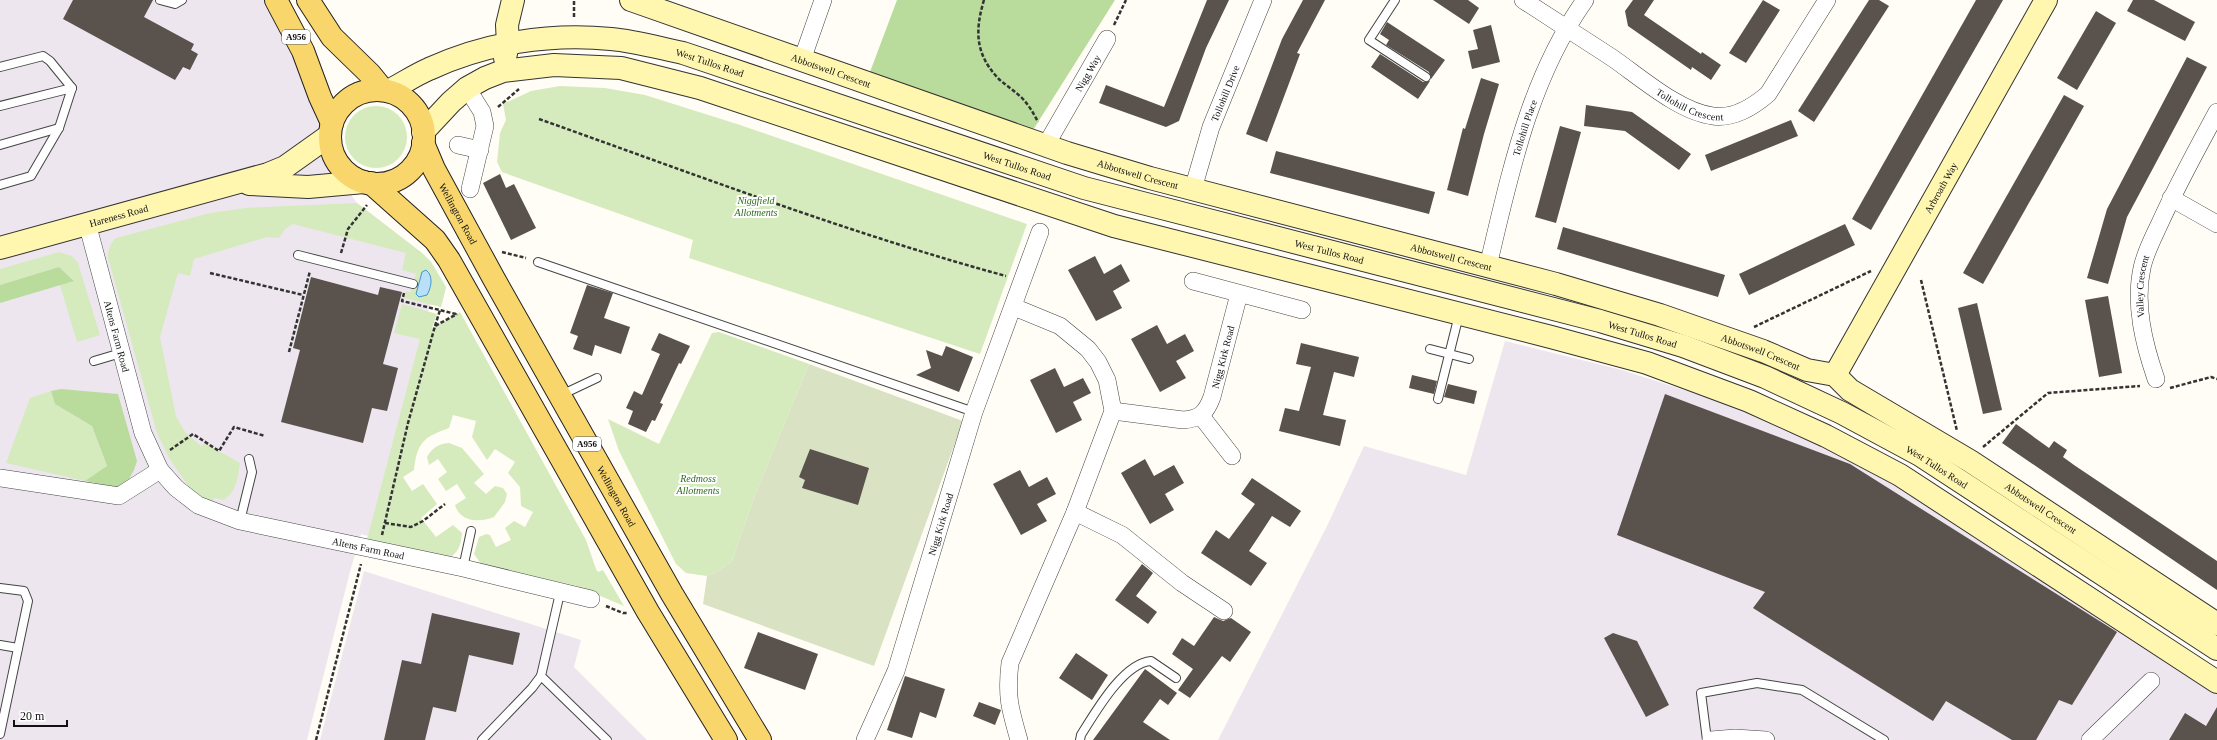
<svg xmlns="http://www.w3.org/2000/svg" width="2217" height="740" viewBox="0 0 2217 740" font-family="Georgia,serif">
<rect width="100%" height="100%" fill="#fffdf5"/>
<g fill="#eee6ef">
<polygon points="0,0 276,0 332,123 317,147 357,203 422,253 431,262 446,287 441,307 430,304 368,536 361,534 351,568 307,740 0,740"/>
<polygon points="1505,341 1622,370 1743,409 1845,455 1993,543 2217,692 2217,740 1218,740 1328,524 1364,446 1466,475"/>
<polygon points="364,571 581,640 574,667 647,740 320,740"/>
</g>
<g fill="#d5ebbd">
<polygon points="560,86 605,88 645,95 737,124 1027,224 980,354 689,258 693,240 502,172 497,162 500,133 506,120 503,104 531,91"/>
<circle cx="376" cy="137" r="31"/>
<path d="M357,203L422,253L431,262L446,287L441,307L404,298L406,291L411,292L416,274L402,270L406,253L293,224L285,229L279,238L267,237L194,259L190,276L178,273L160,337L176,416L185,432L201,446L205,443L240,463C238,477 237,491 224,500L214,498L212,502L205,500L188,486L169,458L157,433L108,258C108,250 110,243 116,238L210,213L245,208Z"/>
<polygon points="59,252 72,256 78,263 100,335 77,342 60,285 74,280 59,267 0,285 0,269"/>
<path d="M402,304L437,314L432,328L460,312L586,540L596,569L598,572L603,570L624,606L577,586L481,564L474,554L479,537L486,534L490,535L496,547L511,540L505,528L514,521L525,527L533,512L521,506L520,487L508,473L515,462L495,449L487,460L472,437L476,421L453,415L449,428C424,437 417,442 414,470L403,477L412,491L423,484L437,504L421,518L436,537L453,525L462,533C461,543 460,550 451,557L367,539L420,339L394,333Z"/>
<polygon points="719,332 809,364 755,495 732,561 718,571 707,576 686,573 676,564 619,451 608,419 659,444 712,333"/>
<polygon points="51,391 55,404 92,426 107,467 85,481 6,463 30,398"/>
<path d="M449,443L462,448L484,474L474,483L486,494L495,486L503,488L507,494L505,502L494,517C479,523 460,522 455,505L466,498L457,484L446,491L438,479L447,472L438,459L429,465L427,457C432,448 438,444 449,443Z"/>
</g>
<g fill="#b9dc9c">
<polygon points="897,0 1115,0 1033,130 870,72"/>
<polygon points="59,267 74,281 0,303 0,285"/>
<polygon points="61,389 118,394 137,461 134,470 129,479 117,487 85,481 107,466 92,426 55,404 51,391"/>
</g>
<polygon fill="#d9e3c4" points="809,364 963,421 874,666 703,604 707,576 718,571 732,561 755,495"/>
<path fill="#b9e0f7" stroke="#3f96cf" d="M426,270C434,276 431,288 427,295L419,297L416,294L422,272Z"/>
<g fill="#5a524d">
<polygon points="73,0 153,0 144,17 194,44 191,50 198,54 190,70 183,67 175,80 63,19"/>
<polygon points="1207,0 1229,0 1206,48 1179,121 1166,127 1099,103 1106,85 1164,107"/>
<polygon points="1303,0 1325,0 1297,53 1300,54 1267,142 1246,134 1282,39"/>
<polygon points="1433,0 1468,0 1479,8 1469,24"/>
<polygon points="1633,0 1654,0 1644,15 1701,54 1702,52 1721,65 1711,80 1692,67 1691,70 1628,26 1625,11"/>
<polygon points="1763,0 1780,10 1746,63 1729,53"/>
<polygon points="1869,0 1879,0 1889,6 1814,122 1798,111"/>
<polygon points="1976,0 2003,0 1871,230 1852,219"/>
<polygon points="2133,0 2154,0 2195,22 2185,41 2127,11"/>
<polygon points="2096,11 2116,23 2077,90 2057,78"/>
<polygon points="1387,22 1445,60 1431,79 1429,72 1386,45 1389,40 1380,34"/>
<polygon points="1491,25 1500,62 1472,69 1468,51 1478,49 1473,30"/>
<polygon points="1380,54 1423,82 1430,81 1418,99 1371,67"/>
<polygon points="2187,57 2207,67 2127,217 2108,284 2087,278 2107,209"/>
<polygon points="1481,78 1499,84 1484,134 1468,196 1447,190 1463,128 1465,129"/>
<polygon points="2064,95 2084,106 1983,284 1963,273"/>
<polygon points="1586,105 1632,112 1691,154 1679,170 1625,131 1584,126"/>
<polygon points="1791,120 1798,136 1711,171 1705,155"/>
<polygon points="1560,126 1581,132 1556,223 1535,217"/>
<polygon points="1276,151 1435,192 1429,214 1270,173"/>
<polygon points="500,174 506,188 514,184 536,228 511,240 483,183"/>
<polygon points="1845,224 1855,245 1749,295 1739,274"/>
<polygon points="1563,227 1725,275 1718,297 1557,249"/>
<polygon points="1095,256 1104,274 1121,264 1130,281 1113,291 1122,308 1096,321 1068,270"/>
<polygon points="311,277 378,295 380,287 402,292 383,364 398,368 387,411 372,408 363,443 281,422 300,350 293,348"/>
<polygon points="587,285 613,293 604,318 630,327 621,354 595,345 592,356 573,349 578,336 570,333"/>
<polygon points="2108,296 2122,373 2099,377 2085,300"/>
<polygon points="1977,303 2002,410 1983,414 1958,308"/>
<polygon points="1157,325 1167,344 1185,334 1194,351 1176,361 1186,378 1160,392 1131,339"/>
<polygon points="659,333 690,346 681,364 679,363 660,403 663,404 655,421 652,420 646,432 628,424 633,411 626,408 634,391 642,395 660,354 651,350"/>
<polygon points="1301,343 1359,357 1354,377 1334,372 1323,415 1346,420 1340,446 1279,431 1285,408 1299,411 1311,367 1296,364"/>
<polygon points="946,346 973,357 959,392 916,375 931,368 926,350 942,356"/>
<polygon points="1055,368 1064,387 1083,378 1091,393 1073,402 1082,420 1056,433 1030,380"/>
<polygon points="1412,375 1437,381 1434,394 1409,388"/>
<polygon points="1448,384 1477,391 1474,404 1444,397"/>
<polygon points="1665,394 1850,464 2117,632 2072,705 2059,700 2036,740 2012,740 1946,701 1933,721 1753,608 1765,592 1617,535"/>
<polygon points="2016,424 2049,448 2054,441 2067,450 2063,457 2074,465 2217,561 2217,590 2002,443"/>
<polygon points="810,449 869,468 858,505 802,488 805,480 799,477"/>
<polygon points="1145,459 1154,476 1174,465 1184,483 1165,494 1174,510 1150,524 1121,473"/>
<polygon points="1020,470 1029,487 1047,477 1056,494 1037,504 1047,521 1021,535 993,484"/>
<polygon points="1252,478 1301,511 1290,527 1272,516 1259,536 1249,551 1267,563 1251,586 1201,553 1216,530 1229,539 1255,504 1241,494"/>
<polygon points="1142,564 1153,573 1136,596 1157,612 1148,624 1115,600"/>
<polygon points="432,613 520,633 513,665 469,655 456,712 433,707 425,740 384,740 402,660 421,664"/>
<polygon points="1214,617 1223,621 1231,618 1251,632 1230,662 1222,656 1190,698 1178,690 1193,669 1172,654 1182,638 1194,646"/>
<polygon points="758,632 818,654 805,690 744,668"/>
<polygon points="1613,633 1637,641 1669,705 1646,717 1604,638"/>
<polygon points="1076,653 1108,675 1092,700 1059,678"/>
<polygon points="1145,669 1177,693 1168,705 1160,699 1143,722 1170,740 1093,740"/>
<polygon points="905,676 945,689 936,718 920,712 912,738 887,730"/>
<polygon points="979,702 1001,710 995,725 973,716"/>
<polygon points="2217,707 2217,740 2169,740 2185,713 2206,726"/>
</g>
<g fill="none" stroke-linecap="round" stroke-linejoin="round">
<g stroke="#444" stroke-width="10">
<g id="lane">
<polyline points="160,0 175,4 182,0"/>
<polyline points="1395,0 1369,40 1426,77"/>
<polyline points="0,67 43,56 50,61 72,88 59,128 31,176 0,185"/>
<polyline points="0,106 72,88"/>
<polyline points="0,145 59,128"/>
<polyline points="298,255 413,284"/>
<polyline points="538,262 974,412"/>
<polyline points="1430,349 1469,359"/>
<polyline points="94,361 121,353"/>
<polyline points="561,395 597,378"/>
<polyline points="1438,399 1459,315"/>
<polyline points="240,521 252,472 249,459"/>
<polyline points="463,568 471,531"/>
<polyline points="0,588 24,591 28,601 0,734"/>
<polyline points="560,593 541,676 607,740"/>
<polyline points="0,645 18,648"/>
<polyline points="482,740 532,688 541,676"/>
<path d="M1080,740L1081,735C1095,713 1123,663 1151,661L1176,678"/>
<polyline points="1707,740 1701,693 1757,683 1802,690 1884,740"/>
</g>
</g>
<g stroke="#444" stroke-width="18">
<g id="street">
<path id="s1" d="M1523,0C1552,19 1582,38 1611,57C1639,76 1679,112 1713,116C1733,119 1754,106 1768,94L1827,0"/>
<polyline points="802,60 823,0"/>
<polyline points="467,88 482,112 485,126 470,189"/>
<polyline points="458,145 480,150"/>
<path id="s2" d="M1046,145L1107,39"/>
<path id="s3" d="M1193,189L1211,127L1263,0"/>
<polyline points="2171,198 2217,224"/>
<path id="s4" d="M87,223L143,433L160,470L176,488L198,505L240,521L463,568L591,599"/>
<path id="s5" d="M1488,266C1510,174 1529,79 1585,0"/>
<polyline points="1193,281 1302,310"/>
<path d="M1014,307L1060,326L1088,349L1098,362L1107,380L1113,411L1075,512L1010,663C1006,696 1010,709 1019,740"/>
<path id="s6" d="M2156,379C2144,344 2134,305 2142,268C2145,253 2153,238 2160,223C2177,185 2197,149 2217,112"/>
<path id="s7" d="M1113,411L1183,420C1200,419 1206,413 1212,397L1239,294"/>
<polyline points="1201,416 1232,456"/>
<polyline points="0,478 119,496 160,470"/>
<polyline points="1075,512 1122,535 1182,583 1224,611"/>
<path id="s8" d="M865,740L896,671L974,412L1040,232"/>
<polyline points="1711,740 1735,738 1766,740"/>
<polyline points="2090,740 2151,681"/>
</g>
</g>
<g stroke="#333" stroke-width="24">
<g id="secondary">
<path id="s9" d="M631,0L1067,153L1150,178L1556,284L1660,315L1763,351L1807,370L1835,375L1850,390L1970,461L2217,624"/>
<polyline points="505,58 508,44 507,25 513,0"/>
<path id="s10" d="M388,91C402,84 415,75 429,69C485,43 549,33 611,39C635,41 659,48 683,53L1084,188L1600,321L1683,346L1765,377L1842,413L1920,455L2217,649"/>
<polyline points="423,132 451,102 467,88 485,78 503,71 554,65 621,68 700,88 1114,226 1551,337 1647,363 1749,401 1826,436 1900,475 2217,682"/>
<polyline points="249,184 308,187 364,182"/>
<path id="s11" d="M0,248L268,174L285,167L330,135"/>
<path id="s12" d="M1835,375L2046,0"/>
</g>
</g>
<g stroke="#222" stroke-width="24">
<g id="primary">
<polyline points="276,0 303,51 320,97 332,123"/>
<polyline points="308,0 332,37 370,74 383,90"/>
<circle cx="377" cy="137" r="47"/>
<path id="s13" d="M423,143L434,169L494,279L672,594L760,740"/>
<polyline points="371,183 435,240 449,260 648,612 726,740"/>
</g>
</g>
<g stroke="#333" stroke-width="2.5" stroke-dasharray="4 2" stroke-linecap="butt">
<path d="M984,0C975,30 975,53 997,77C1002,83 1010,87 1016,93C1026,100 1033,112 1038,122"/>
<polyline points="574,17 574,0"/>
<polyline points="1114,25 1126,0"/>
<polyline points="498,107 519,89"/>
<path d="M539,119C694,174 848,233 1006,276"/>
<polyline points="502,252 526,258"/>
<polyline points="341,253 348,229 367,205"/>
<polyline points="210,273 303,295"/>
<polyline points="1921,280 1957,431"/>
<polyline points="404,293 402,301 456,314"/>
<polyline points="435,326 440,310"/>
<polyline points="1754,327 1871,271"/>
<polyline points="289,352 310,271"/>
<polyline points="2170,388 2211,377 2217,379"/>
<polyline points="1983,447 2048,393 2140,386"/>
<polyline points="170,450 193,434 219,451 234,427 265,436"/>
<polyline points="385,523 411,527 423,521 445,504"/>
<polyline points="382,535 408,423 435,326 457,314"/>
<polyline points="606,606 623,613 627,613"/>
<polyline points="316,740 361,564"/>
</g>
<use href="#lane" stroke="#fff" stroke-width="8"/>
<use href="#street" stroke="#fff" stroke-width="17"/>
<use href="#secondary" stroke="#fff6b0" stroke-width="22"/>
<use href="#primary" stroke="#f9d66b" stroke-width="22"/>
</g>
<g text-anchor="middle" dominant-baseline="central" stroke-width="4" stroke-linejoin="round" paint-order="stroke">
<g fill="#fff" stroke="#585858" stroke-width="1">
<rect x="282" y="30" width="28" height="14" rx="3"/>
<rect x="573" y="437" width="28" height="14" rx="3"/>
</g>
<g font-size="9" font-weight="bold" fill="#111">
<text x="296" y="37">A956</text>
<text x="587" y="444">A956</text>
</g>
<g font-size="10" fill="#111" stroke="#fff">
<text stroke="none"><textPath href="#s10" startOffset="335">West Tullos Road</textPath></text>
<text stroke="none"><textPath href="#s9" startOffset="212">Abbotswell Crescent</textPath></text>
<text stroke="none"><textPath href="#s2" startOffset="83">Nigg Way</textPath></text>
<text stroke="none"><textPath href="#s3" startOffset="101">Tollohill Drive</textPath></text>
<text stroke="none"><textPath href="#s1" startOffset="198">Tollohill Crescent</textPath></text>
<text stroke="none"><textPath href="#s5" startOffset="143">Tollohill Place</textPath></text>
<text stroke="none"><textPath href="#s10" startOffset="659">West Tullos Road</textPath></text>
<text stroke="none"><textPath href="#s9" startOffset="536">Abbotswell Crescent</textPath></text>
<text stroke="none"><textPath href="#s12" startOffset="215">Arbroath Way</textPath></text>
<text stroke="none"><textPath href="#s13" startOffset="79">Wellington Road</textPath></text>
<text stroke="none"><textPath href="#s11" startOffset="123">Hareness Road</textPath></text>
<text stroke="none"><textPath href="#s10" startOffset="983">West Tullos Road</textPath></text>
<text stroke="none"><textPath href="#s9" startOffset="860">Abbotswell Crescent</textPath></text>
<text stroke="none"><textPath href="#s6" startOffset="95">Valley Crescent</textPath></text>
<text stroke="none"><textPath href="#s10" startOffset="1307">West Tullos Road</textPath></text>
<text stroke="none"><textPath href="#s4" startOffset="117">Altens Farm Road</textPath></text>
<text stroke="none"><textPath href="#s9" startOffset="1184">Abbotswell Crescent</textPath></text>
<text stroke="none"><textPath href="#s7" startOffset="152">Nigg Kirk Road</textPath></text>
<text stroke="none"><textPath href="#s10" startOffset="1631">West Tullos Road</textPath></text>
<text stroke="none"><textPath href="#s13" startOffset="403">Wellington Road</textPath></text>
<text stroke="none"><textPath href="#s9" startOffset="1508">Abbotswell Crescent</textPath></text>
<text stroke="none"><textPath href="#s8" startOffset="229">Nigg Kirk Road</textPath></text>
<text stroke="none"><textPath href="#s4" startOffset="486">Altens Farm Road</textPath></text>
</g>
<g font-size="10" font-style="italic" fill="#2f6b1f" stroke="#fff">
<text x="756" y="200">Niggfield<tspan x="756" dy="12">Allotments</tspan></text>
<text x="698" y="478">Redmoss<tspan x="698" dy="12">Allotments</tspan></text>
</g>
</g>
<path d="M14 720v6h53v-6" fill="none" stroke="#111111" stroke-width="2"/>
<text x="20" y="720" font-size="12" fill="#111111" stroke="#ffffff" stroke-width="3" paint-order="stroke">20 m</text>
</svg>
